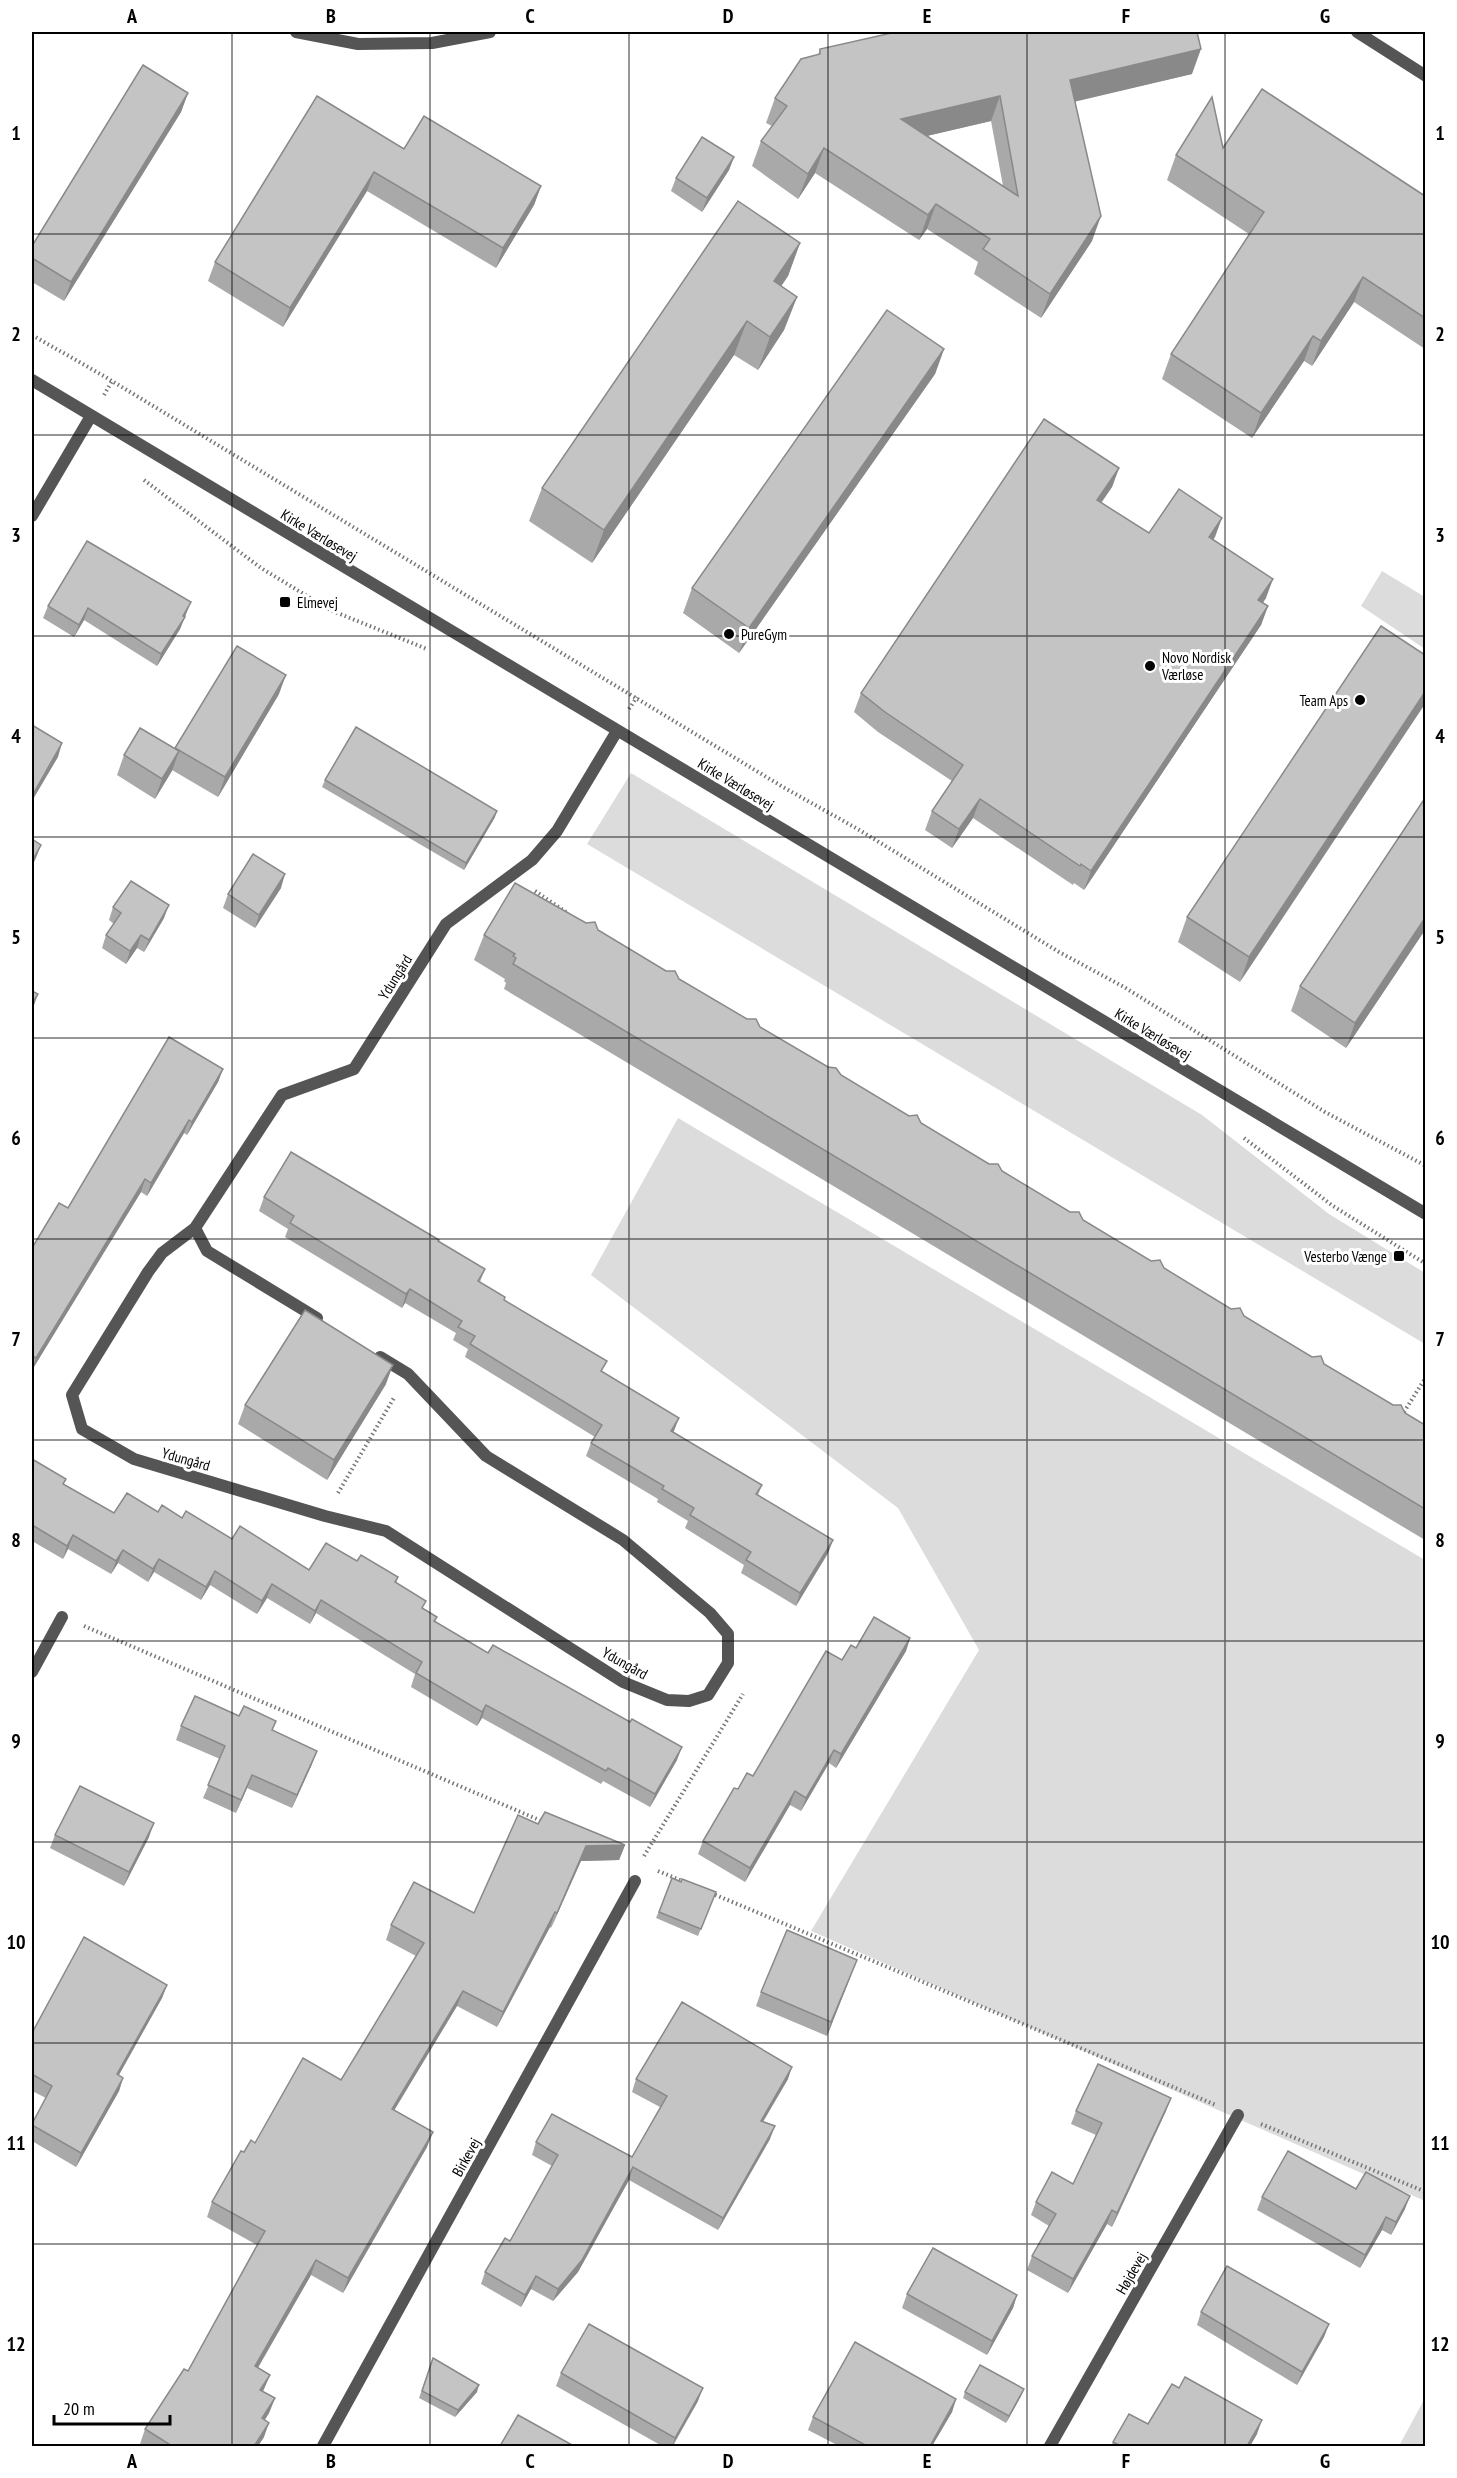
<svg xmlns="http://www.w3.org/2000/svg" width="1457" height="2478" viewBox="0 0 1457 2478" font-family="'PT Sans Narrow',sans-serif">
<rect width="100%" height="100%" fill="#fff"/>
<g fill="#dcdcdc">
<polygon points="1382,571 1425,597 1425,649 1361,606"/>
<polygon points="631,773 1202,1115 1329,1214 1425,1273 1425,1344 587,844"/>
<polygon points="678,1118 1425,1560 1425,2201 811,1931 979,1650 898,1508 591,1275"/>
<polygon points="1425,2398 1425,2446 1399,2446"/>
</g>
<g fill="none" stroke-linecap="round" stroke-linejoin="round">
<g stroke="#777" stroke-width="4" stroke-dasharray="1.5 3" stroke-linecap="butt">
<polyline points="32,335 102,375 783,787 856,828 1059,952 1124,987 1325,1112 1426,1166"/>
<polyline points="104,395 112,381"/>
<polyline points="144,480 261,568 330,610 427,649"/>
<polyline points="629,709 637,697"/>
<polyline points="535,891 566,912"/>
<polyline points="1244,1138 1333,1206 1426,1264"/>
<polyline points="1404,1412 1426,1377"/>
<polyline points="338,1493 395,1396"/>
<polyline points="84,1626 544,1822"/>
<polyline points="644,1856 743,1694"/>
<polyline points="658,1871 685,1882"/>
<polyline points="711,1893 1216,2105"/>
<polyline points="1261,2124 1426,2192"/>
</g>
<g stroke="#555" stroke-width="12">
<polyline points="296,32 358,44 432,43 490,32"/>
<polyline points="1357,32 1426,76"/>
<polyline points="32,516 91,416"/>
<polyline points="195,1228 207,1251 317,1318"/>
<polyline points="380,1357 408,1374 486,1456 623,1540 710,1613 728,1634 728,1663 708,1695 689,1701 667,1700 623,1682 386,1531 325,1516 134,1459 82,1429 72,1395 148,1272 162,1253 195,1228 282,1095 354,1069 446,924 532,860 557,831 617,731"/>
<polyline points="32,1672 62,1617"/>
<polyline points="323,2446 635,1881"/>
<polyline points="1050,2446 1238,2115"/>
</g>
<polyline stroke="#555" stroke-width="12" points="32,380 1426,1214"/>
</g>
<g fill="#a9a9a9" fill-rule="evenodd">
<path d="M820,49L1192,74L1075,101L1092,241L1041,318L974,274L978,262L927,229L919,240L815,173L798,199L752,166L761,141L772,126L766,123L775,98L818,55ZM991,121L1003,186L927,136Z"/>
<polygon points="188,93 181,112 64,301 32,282 32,246"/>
<polygon points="1223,148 1425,196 1425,349 1354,302 1312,366 1304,361 1252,438 1162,379 1171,354 1249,234 1167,180 1176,155"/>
<polygon points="404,149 541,186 534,205 496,268 367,191 283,327 208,281 215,262"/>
<polygon points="734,157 729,170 702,212 671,191 676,178"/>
<polygon points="800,243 788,276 781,286 797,297 784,330 758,370 734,355 592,563 529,521 542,488"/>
<polygon points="944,349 935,374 739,653 683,613 692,588"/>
<polygon points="1119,468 1112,487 1101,503 1149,533 1215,537 1213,539 1266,598 1263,602 1268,606 1261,625 1084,890 1074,883 1073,885 973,818 952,848 925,830 932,811 952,781 878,732 854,712 861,693"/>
<polygon points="48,606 186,614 180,629 157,666 84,620 74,637 43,618"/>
<polygon points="1381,626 1240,982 1178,942 1187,917"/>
<polygon points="279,694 218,797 172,770 155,799 117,775 124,755 175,749"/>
<polygon points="325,780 495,817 464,870 322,787"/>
<polygon points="281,888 255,928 223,908 228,894"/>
<polygon points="113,907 164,918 144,952 137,948 126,964 102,948 106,935 114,924 109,920"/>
<polygon points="598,930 1425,1425 1425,1540 504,989 506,983 504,981 505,979 474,960 484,935"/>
<polygon points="1425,930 1346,1048 1291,1011 1300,986"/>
<polygon points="223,1069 218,1082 187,1135 184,1133 147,1196 141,1192 32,1370 32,1248 68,1208"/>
<polygon points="264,1197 439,1242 485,1269 480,1282 603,1372 674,1432 762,1485 758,1495 833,1540 828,1553 796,1606 741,1573 744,1565 685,1528 688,1521 657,1502 658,1499 586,1456 591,1443 595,1437 465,1357 468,1349 453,1340 456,1333 405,1303 402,1308 285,1237 288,1229 259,1211"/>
<polygon points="386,1384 327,1480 238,1424 245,1405"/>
<polygon points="32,1459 64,1484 114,1513 158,1512 182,1518 232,1539 309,1570 357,1561 398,1577 396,1583 423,1608 437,1617 435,1622 488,1653 677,1760 650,1807 603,1781 601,1784 482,1718 477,1726 411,1687 415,1674 316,1613 310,1624 267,1598 257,1614 210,1585 201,1600 154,1572 148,1582 118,1563 111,1574 68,1549 63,1559 32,1541"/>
<polygon points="910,1638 906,1651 836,1768 829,1763 801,1811 790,1805 745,1882 698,1854 703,1841 842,1660 856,1648"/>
<polygon points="181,1726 273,1731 312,1764 292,1808 247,1788 236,1813 203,1798 220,1759 176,1740"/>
<polygon points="538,1824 625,1845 619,1860 581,1861 551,1928 550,1927 497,2027 457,2006 394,2110 427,2147 343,2293 311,2275 258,2368 270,2375 263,2391 275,2398 269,2413 265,2420 264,2437 258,2446 144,2446 140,2444 145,2429 188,2371 257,2245 207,2217 212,2202 244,2152 255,2143 341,2080 416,1956 386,1940 391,1925 474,1913"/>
<polygon points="55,1835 149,1837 124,1886 50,1848"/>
<polygon points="672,1878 716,1892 698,1936 656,1918"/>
<polygon points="852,1973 827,2036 756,2006 761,1992"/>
<polygon points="167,1985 162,1998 119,2075 123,2078 119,2091 76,2167 32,2141 32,2124 46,2098 32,2091 32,2033"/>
<polygon points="636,2079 788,2079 763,2122 770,2139 718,2230 629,2180 578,2272 553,2301 531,2289 521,2307 481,2284 485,2272 510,2241 552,2166 532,2155 536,2142 632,2157 660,2107 632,2092"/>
<polygon points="1076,2111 1166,2111 1112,2227 1107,2224 1068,2293 1027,2270 1032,2256 1049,2226 1031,2215 1036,2202 1073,2184 1096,2135 1071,2124"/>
<polygon points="1356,2189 1405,2209 1391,2235 1382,2230 1360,2268 1257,2210 1262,2197"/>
<polygon points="907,2294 1017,2295 1013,2308 987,2355 902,2308"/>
<polygon points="1201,2312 1329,2324 1324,2337 1297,2385 1197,2325"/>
<polygon points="433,2358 477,2392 455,2417 419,2398"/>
<polygon points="561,2373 698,2401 673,2446 662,2446 556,2386"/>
<polygon points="965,2392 1021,2396 1006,2423 963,2398"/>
<polygon points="956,2399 952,2412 932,2446 839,2446 808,2430 813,2417"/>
<polygon points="1148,2424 1257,2434 1250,2446 1111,2446 1113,2442"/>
</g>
<g fill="#898989">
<polygon points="1201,49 1192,74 1061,105 1070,80"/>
<polygon points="188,93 181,112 64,301 71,282"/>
<polygon points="1000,96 991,121 892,144 901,119"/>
<polygon points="824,148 815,173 798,199 808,174"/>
<polygon points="734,157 729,170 702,212 707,198"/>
<polygon points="374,172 367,191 283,327 290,308"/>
<polygon points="541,186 534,205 496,268 503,248"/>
<polygon points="936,204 927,229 919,240 928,215"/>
<polygon points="1101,216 1092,241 1041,318 1050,294"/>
<polygon points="800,243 788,276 762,315 774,281"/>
<polygon points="1363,277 1354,302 1312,366 1321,341"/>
<polygon points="797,297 784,330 758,370 770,337"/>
<polygon points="747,321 734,355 592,563 604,530"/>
<polygon points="1313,336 1304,361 1252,438 1261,413"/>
<polygon points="944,349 935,374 739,653 749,628"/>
<polygon points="1119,468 1112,487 1090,519 1097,500"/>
<polygon points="1222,518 1215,537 1202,556 1209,537"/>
<polygon points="1273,579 1266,598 1252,619 1258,600"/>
<polygon points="191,602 180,629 157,666 161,654"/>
<polygon points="1268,606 1261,625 1084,890 1091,871"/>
<polygon points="88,608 84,620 74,637 79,625"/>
<polygon points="286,675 279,694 218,797 225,777"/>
<polygon points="1425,692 1425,704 1240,982 1249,957"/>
<polygon points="62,743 58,757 32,801 32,796"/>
<polygon points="179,751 172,771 155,799 162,779"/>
<polygon points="980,799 973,818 952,848 959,829"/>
<polygon points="497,811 495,817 464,870 466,863"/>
<polygon points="41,845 36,858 32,866 32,861"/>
<polygon points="285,874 281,888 255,928 259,915"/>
<polygon points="169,905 164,918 144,952 149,940"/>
<polygon points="1425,918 1425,930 1346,1048 1355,1023"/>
<polygon points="141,935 137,948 126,964 130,951"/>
<polygon points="38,994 33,1008 32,1010 32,1004"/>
<polygon points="223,1069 218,1082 187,1135 192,1122"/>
<polygon points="189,1120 184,1133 147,1196 151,1183"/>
<polygon points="145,1179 141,1192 32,1370 36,1358"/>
<polygon points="410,1289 405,1303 402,1308 406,1294"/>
<polygon points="393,1365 386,1384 327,1480 334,1460"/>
<polygon points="679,1418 674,1431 666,1444 671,1431"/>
<polygon points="73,1535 68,1549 63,1559 67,1546"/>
<polygon points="833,1540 828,1553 796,1606 800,1593"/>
<polygon points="123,1550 118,1563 111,1574 116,1561"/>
<polygon points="159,1559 154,1572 148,1582 153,1569"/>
<polygon points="215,1571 210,1585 201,1600 206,1587"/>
<polygon points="272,1584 267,1598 257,1614 262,1601"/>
<polygon points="321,1600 316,1613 310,1624 315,1611"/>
<polygon points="910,1638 906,1651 836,1768 841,1754"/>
<polygon points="486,1705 482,1718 477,1726 482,1712"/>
<polygon points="682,1747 677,1760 650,1807 655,1794"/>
<polygon points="834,1750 829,1763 801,1811 806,1798"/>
<polygon points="317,1751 312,1764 292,1808 297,1795"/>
<polygon points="252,1775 247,1788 236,1813 241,1800"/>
<polygon points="795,1791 790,1805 745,1882 750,1868"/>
<polygon points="154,1823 149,1837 124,1886 129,1872"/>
<polygon points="625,1845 619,1860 581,1861 551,1928 557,1913 586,1846"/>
<polygon points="555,1912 550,1927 497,2027 503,2012"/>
<polygon points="857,1960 852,1973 827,2036 831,2022"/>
<polygon points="167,1985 162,1998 112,2087 117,2074"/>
<polygon points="463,1991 457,2006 386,2124 392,2109"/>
<polygon points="792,2067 788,2079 756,2133 761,2121"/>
<polygon points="123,2078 119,2091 76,2167 81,2153"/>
<polygon points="1171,2098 1166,2111 1112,2227 1117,2213"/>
<polygon points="775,2126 770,2139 718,2230 723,2218"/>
<polygon points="433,2132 427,2147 343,2293 348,2278"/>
<polygon points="633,2167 629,2180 578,2272 553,2301 558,2289"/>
<polygon points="1410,2196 1405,2209 1391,2235 1396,2222"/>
<polygon points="1112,2210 1107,2224 1068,2293 1073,2279"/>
<polygon points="1386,2217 1382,2230 1360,2268 1365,2255"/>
<polygon points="316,2260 311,2275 250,2381 255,2366"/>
<polygon points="536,2276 531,2289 521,2307 525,2295"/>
<polygon points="1017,2295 1013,2308 987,2355 992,2341"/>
<polygon points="1329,2324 1324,2337 1297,2385 1302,2372"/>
<polygon points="270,2375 264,2389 255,2405 260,2390"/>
<polygon points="479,2385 477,2392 455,2417 458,2410"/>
<polygon points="703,2388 698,2401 672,2446 675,2438"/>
<polygon points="1024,2389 1021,2396 1006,2423 1009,2416"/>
<polygon points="275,2398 269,2413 256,2433 262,2418"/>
<polygon points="956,2399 952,2412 932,2446 930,2446"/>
<polygon points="1262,2420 1257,2434 1250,2446 1247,2446"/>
<polygon points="269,2423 264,2437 258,2446 254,2446"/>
</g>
<g fill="#c4c4c4" stroke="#898989" stroke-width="1.5" fill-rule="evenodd">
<path d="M896,32H1197L1201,49L1070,80L1101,216L1050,294L983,249L990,239L936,204L928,215L824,148L808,174L761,141L787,106L775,98L801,59L820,54V49ZM1000,96L1018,196L901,119Z"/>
<polygon points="143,65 188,93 71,282 32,258 32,246"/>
<polygon points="1262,89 1425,196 1425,318 1363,277 1321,341 1313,336 1261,413 1171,354 1264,212 1176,155 1212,97 1223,148"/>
<polygon points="317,96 404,149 424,116 541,186 503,248 374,172 290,308 215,262"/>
<polygon points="702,137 734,157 707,198 676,178"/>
<polygon points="738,201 800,243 774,281 797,297 770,337 747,321 604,530 542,488"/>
<polygon points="887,310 944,349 749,628 692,588"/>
<polygon points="1044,419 1119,468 1097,500 1149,533 1179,489 1222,518 1209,537 1273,579 1258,600 1268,606 1091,871 1081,864 1080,866 980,799 959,829 932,811 963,765 885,712 861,693"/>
<polygon points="87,541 191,602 183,616 185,617 161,654 88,608 79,625 48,606"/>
<polygon points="1381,626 1425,655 1425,692 1249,957 1187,917"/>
<polygon points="237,646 286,675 225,777 175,748"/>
<polygon points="32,725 62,743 32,796"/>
<polygon points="356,727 497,811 466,863 325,780"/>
<polygon points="140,728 179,751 162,779 124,755"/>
<polygon points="1425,798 1425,918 1355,1023 1300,986"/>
<polygon points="32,839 41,845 32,861"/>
<polygon points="253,854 285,874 259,915 228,894"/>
<polygon points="131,881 169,905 149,940 141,935 130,951 106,935 121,913 113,907"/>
<polygon points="515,883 586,923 595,922 598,930 666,971 675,971 679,979 747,1019 756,1019 760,1027 828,1067 836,1068 841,1075 909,1116 917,1115 921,1123 989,1164 998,1164 1002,1171 1070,1212 1079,1212 1083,1220 1151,1261 1160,1260 1164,1268 1231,1309 1240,1308 1244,1316 1312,1357 1321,1356 1324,1364 1393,1405 1401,1405 1405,1413 1425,1425 1425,1509 513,964 516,958 513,956 515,954 484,935"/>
<polygon points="32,991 38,994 32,1004"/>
<polygon points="169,1037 223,1069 192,1122 189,1120 151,1183 145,1179 36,1358 32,1356 32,1248 59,1203 68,1208"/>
<polygon points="291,1152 439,1240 438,1241 485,1269 478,1281 505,1297 504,1300 607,1361 601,1371 679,1418 671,1431 762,1485 756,1494 833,1540 800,1593 746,1560 751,1552 690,1515 694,1508 662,1489 664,1486 591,1443 602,1425 470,1344 475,1336 458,1327 462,1321 410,1289 406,1294 290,1223 294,1216 264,1197"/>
<polygon points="305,1310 393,1365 334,1460 245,1405"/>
<polygon points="32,1459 66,1479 63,1484 114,1513 127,1493 158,1512 162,1505 182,1518 186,1511 232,1539 240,1526 309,1570 326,1543 357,1561 361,1555 398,1577 395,1582 426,1601 422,1608 437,1617 434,1621 488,1653 493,1645 630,1722 632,1719 682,1747 655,1794 608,1768 606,1771 486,1705 482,1712 416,1673 422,1662 321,1600 315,1611 272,1584 262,1601 215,1571 206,1587 159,1559 153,1569 123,1550 116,1561 73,1535 67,1546 32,1525"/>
<polygon points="874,1617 910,1638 841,1754 834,1750 806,1798 795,1791 750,1868 703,1841 734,1788 738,1789 747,1773 753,1776 826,1651 842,1660 851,1645 856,1648"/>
<polygon points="195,1696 239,1716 244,1706 276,1721 272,1730 317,1751 297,1795 252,1775 241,1800 208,1785 225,1746 181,1726"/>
<polygon points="80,1786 154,1823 129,1872 55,1835"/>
<polygon points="545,1812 625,1845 586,1846 557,1913 555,1912 503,2012 463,1991 392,2109 433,2132 348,2278 316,2260 255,2366 270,2375 260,2390 275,2398 262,2418 269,2423 254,2446 172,2446 145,2429 184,2369 188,2371 265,2231 212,2202 241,2151 244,2152 251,2140 255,2143 303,2058 341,2080 424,1943 391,1925 414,1882 474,1913 518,1815 538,1824"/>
<polygon points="672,1878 681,1882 682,1879 716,1892 701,1929 659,1912"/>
<polygon points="787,1930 857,1960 831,2022 761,1992"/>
<polygon points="84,1937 167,1985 117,2074 123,2078 81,2153 32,2125 32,2124 52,2086 32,2074 32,2033"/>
<polygon points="682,2002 792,2067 761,2121 775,2126 723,2218 633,2167 582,2260 558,2289 536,2276 525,2295 485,2272 505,2238 510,2241 558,2155 536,2142 552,2114 632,2157 667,2096 636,2079"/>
<polygon points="1098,2064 1171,2098 1117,2213 1112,2210 1073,2279 1032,2256 1056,2214 1036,2202 1052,2172 1073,2184 1102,2123 1076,2111"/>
<polygon points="1288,2151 1356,2189 1366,2172 1410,2196 1396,2222 1386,2217 1365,2255 1262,2197"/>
<polygon points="933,2248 1017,2295 992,2341 907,2294"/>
<polygon points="1227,2266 1329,2324 1302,2372 1201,2312"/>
<polygon points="589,2324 703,2388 675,2438 561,2373"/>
<polygon points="855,2342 956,2399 930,2446 867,2446 813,2417"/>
<polygon points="433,2358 479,2385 458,2410 422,2391"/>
<polygon points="980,2365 1024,2389 1009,2416 965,2392"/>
<polygon points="1185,2377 1262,2420 1247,2446 1118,2446 1119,2445 1113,2442 1129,2414 1148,2424 1172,2384 1179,2388"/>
<polygon points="518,2415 574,2446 500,2446"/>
</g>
<path fill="none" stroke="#000" stroke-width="1.5" stroke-opacity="0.55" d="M232,32V2446M430,32V2446M629,32V2446M828,32V2446M1027,32V2446M1225,32V2446M32,234H1426M32,435H1426M32,636H1426M32,837H1426M32,1038H1426M32,1239H1426M32,1440H1426M32,1641H1426M32,1842H1426M32,2043H1426M32,2244H1426"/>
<g fill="#000" stroke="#fff" stroke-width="2">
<rect x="279" y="596" width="12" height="12" rx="3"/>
<circle cx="729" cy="634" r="6"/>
<circle cx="1150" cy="666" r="6"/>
<circle cx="1360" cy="700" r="6"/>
<rect x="1393" y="1250" width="12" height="12" rx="3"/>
</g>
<g text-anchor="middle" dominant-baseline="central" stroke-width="6" stroke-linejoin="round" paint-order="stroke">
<g font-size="15" fill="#000" stroke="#fff">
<text transform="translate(319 535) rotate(31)">Kirke Værløsevej</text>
<text transform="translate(736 784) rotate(31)">Kirke Værløsevej</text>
<text transform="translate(395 977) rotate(-58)">Ydungård</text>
<text transform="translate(1153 1034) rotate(31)">Kirke Værløsevej</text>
<text transform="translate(186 1459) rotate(16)">Ydungård</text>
<text transform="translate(625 1663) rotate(29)">Ydungård</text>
<text transform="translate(466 2157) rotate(-61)">Birkevej</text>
<text transform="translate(1131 2273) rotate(-60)">Højdevej</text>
</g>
<g font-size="15" fill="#000" stroke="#fff" text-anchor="start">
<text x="297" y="602">Elmevej</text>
<text x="741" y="634">PureGym</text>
<text x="1162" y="657">Novo Nordisk<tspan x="1162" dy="17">Værløse</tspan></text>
<text x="1348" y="700" text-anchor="end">Team Aps</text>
<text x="1387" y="1256" text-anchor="end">Vesterbo Vænge</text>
</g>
</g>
<rect width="1457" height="2478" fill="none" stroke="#ffffff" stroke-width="66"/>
<path d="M54 2415v9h116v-9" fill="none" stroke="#000000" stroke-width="3"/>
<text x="63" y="2415" font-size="18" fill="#000000" stroke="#ffffff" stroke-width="4.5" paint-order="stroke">20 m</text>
<rect x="33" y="33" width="1391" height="2412" fill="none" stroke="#000" stroke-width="2"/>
<g font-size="20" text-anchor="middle" font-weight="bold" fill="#000">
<text x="132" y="23">A</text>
<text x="331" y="23">B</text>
<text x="530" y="23">C</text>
<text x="728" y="23">D</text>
<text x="927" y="23">E</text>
<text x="1126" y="23">F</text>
<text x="1325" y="23">G</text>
<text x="16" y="140">1</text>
<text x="1440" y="140">1</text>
<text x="16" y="341">2</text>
<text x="1440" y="341">2</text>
<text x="16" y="542">3</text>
<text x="1440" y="542">3</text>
<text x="16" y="743">4</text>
<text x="1440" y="743">4</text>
<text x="16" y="944">5</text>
<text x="1440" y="944">5</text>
<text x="16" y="1145">6</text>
<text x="1440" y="1145">6</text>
<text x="16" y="1346">7</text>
<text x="1440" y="1346">7</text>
<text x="16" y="1547">8</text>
<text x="1440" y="1547">8</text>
<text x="16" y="1748">9</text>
<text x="1440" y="1748">9</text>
<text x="16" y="1949">10</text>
<text x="1440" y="1949">10</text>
<text x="16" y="2150">11</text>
<text x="1440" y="2150">11</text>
<text x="16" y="2351">12</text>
<text x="1440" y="2351">12</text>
<text x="132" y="2468">A</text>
<text x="331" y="2468">B</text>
<text x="530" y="2468">C</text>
<text x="728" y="2468">D</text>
<text x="927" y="2468">E</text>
<text x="1126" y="2468">F</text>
<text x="1325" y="2468">G</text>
</g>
</svg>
